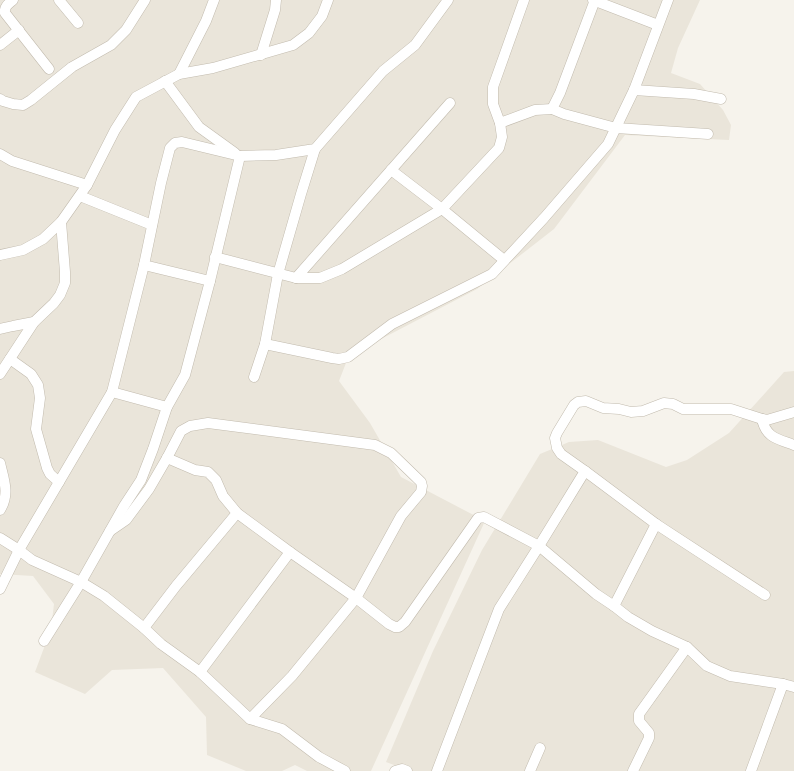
<svg xmlns="http://www.w3.org/2000/svg" width="794" height="771" viewBox="0 0 794 771" font-family="Jost,sans-serif">
<rect width="100%" height="100%" fill="#f6f3ec"/>
<g fill="#eae5da">
<polygon points="0,0 700,0 678,48 671,73 700,84 723,110 731,125 729,140 625,135 554,229 477,289 360,350 346,363 339,381 370,423 401,477 485,521 371,771 307,771 295,765 282,771 246,771 207,755 206,717 163,668 112,670 85,694 35,672 51,629 54,604 33,576 0,574"/>
<polygon points="794,371 794,771 410,771 386,762 433,651 482,550 540,454 569,442 598,440 666,467 687,460 729,433 784,372"/>
</g>
<g fill="none" stroke-linecap="round" stroke-linejoin="round">
<g stroke="#c2bbae" stroke-width="11">
<g id="street">
<path d="M13,0C8,4 4,7 5,13L49,69"/>
<polyline points="59,0 78,23"/>
<polyline points="593,0 658,25"/>
<polyline points="595,0 560,93 552,109 564,114 616,128 708,134"/>
<polyline points="0,45 19,30"/>
<polyline points="261,55 275,10 276,0"/>
<polyline points="179,74 206,21 214,0"/>
<polyline points="165,81 199,127 235,153"/>
<polyline points="634,90 694,94 721,99"/>
<polyline points="0,99 3,101 13,104 23,105 31,100 72,67 111,45 126,30 145,0"/>
<polyline points="500,123 535,110 552,109"/>
<polyline points="0,154 12,161 87,185"/>
<polyline points="391,170 442,209 504,260"/>
<polyline points="80,196 152,225"/>
<polyline points="0,255 23,250 43,239 61,222 87,185 115,130 136,97 179,74 213,68 293,45 309,33 322,16 328,0"/>
<polyline points="215,257 296,278 320,278 342,269 442,209 499,148 502,137 500,123 493,104 493,87 524,0"/>
<polyline points="144,265 210,281"/>
<polyline points="296,278 450,103"/>
<polyline points="0,329 13,326 34,322"/>
<polyline points="265,344 332,358 339,359 348,357 392,324 492,274 544,218 608,144 634,90 668,0"/>
<polyline points="10,359 31,374 38,385 40,398 36,429 47,468 50,474 59,482"/>
<polyline points="0,374 34,322 54,303 60,295 65,283 65,272 61,222"/>
<polyline points="254,377 265,344 278,274 301,194 315,149"/>
<polyline points="112,392 167,407"/>
<path d="M762,419C766,438 778,439 794,445"/>
<polyline points="167,458 195,470 208,472 216,480 223,496 237,513 290,552 356,598 389,624 395,627 399,627 405,622 478,518 484,517 539,546 596,594 614,606 628,617 652,631 687,647 707,666 730,676 783,684 794,687"/>
<path d="M0,463C4,480 10,494 0,510"/>
<polyline points="110,531 126,520 149,489 167,458 181,431 190,426 208,423 375,445 391,453 421,482 422,486 421,492 401,516 356,598 292,676 250,719"/>
<polyline points="0,538 19,550 32,560 81,582 104,596 144,628 161,644 200,672 250,719 282,729 319,757 345,771"/>
<polyline points="0,589 19,550 112,392 144,265 161,183 170,148 175,143 182,142 240,156 276,155 315,149 383,71 415,45 448,0"/>
<polyline points="765,595 656,524 585,471 561,454 557,448 555,438 557,433 574,405 578,402 586,401 603,408 619,409 631,412 643,411 664,403 673,404 683,409 731,409 762,419 767,420 794,412"/>
<polyline points="614,606 656,524"/>
<polyline points="144,628 176,586 237,513"/>
<polyline points="44,641 81,582 124,506 141,480 153,449 167,407 185,375 210,281 240,156"/>
<polyline points="200,672 290,552"/>
<polyline points="395,771 402,769 407,771"/>
<polyline points="437,771 499,609 539,546 585,471"/>
<polyline points="530,771 540,748"/>
<polyline points="633,771 649,738 649,733 639,721 639,714 687,647"/>
<polyline points="751,771 783,684"/>
</g>
</g>
<use href="#street" stroke="#fff" stroke-width="10"/>
</g>
</svg>
